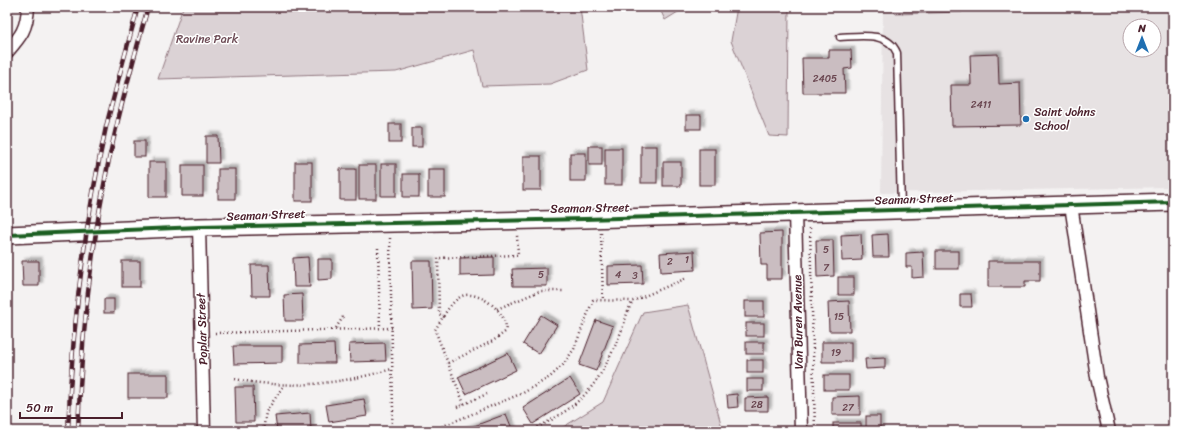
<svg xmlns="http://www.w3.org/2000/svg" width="1180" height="438" viewBox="0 0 1180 438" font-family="Sriracha,sans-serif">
<defs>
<filter id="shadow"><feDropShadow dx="3.5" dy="-3.5" stdDeviation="1" flood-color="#0004"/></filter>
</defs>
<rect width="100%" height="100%" fill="#f4f2f2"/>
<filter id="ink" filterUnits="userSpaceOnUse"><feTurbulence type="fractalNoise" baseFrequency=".025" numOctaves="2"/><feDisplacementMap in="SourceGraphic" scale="8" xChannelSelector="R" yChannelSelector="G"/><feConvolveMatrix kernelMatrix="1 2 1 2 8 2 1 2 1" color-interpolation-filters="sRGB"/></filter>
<g filter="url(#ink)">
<path fill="#e7e2e3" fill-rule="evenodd" d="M883,7H1170L1171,187L881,193ZM1130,26H1154V50H1130Z"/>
<g fill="#dbd2d5" stroke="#927880">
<polygon points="183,7 580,7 588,70 550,84 482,86 474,50 396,72 158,79"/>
<polygon points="659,7 686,7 665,20"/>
<polygon points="737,7 789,7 788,137 769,136 731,41"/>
<polygon points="889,7 962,7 962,12 896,14"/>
<polygon points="688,305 723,431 557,431 603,402 643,312"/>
</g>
<g fill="#cabdc1" stroke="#4a1f2b" filter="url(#shadow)">
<polygon points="829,50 851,50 852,68 844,69 845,93 803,93 802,58 829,58"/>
<polygon points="998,54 999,84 1020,83 1021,125 952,126 951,85 971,85 970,55"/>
<rect x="686" y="115" width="15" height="14"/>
<rect x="389" y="124" width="12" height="19"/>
<rect x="412" y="128" width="10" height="19"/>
<polygon points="206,136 218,136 219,163 206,163"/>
<rect x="134" y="141" width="11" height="16"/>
<rect x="589" y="146" width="13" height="19"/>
<rect x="641" y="146" width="16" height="37"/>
<rect x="605" y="148" width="17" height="37"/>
<rect x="699" y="149" width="16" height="36"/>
<rect x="570" y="153" width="16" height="28"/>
<rect x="523" y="156" width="18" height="34"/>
<rect x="149" y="162" width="17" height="35"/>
<rect x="295" y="162" width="17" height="39"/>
<rect x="663" y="162" width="18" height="24"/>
<rect x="381" y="164" width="15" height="32"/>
<rect x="182" y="165" width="21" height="31"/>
<rect x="359" y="165" width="17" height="34"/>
<rect x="218" y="169" width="17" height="30"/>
<rect x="340" y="169" width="16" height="31"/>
<rect x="428" y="169" width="17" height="28"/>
<rect x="403" y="174" width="16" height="23"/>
<polygon points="782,232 782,279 767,279 767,265 761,265 760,233"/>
<polygon points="861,234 862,260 842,261 841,235"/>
<polygon points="888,234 889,257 873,257 872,235"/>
<polygon points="816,240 833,240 834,276 817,277"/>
<polygon points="694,251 695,270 661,272 660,253"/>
<rect x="936" y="251" width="23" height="18"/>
<polygon points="923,252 924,277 912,278 912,267 906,267 906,253"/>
<polygon points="308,257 310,287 294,287 293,258"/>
<polygon points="494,257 494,275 460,276 460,258"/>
<polygon points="318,259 332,259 332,279 318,280"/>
<polygon points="22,261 39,261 39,286 23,286"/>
<rect x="122" y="261" width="18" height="26"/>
<polygon points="412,261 431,261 432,309 413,310"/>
<polygon points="988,261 1040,261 1040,281 1025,281 1025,287 988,287"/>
<polygon points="251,265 269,265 270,296 252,296"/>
<polygon points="642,265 643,284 608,285 608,266"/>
<polygon points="547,268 547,286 513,286 512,269"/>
<rect x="838" y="277" width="16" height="18"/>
<polygon points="302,294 303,321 285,321 284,295"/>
<polygon points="960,294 971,294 972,307 960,307"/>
<rect x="104" y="299" width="10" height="14"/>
<rect x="745" y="301" width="19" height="16"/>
<polygon points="849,301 850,331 829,331 828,302"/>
<polygon points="541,315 557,325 539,354 523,344"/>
<polygon points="596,320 613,326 596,371 579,365"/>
<rect x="746" y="323" width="18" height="13"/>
<rect x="746" y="342" width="18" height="12"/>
<rect x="822" y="342" width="29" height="20"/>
<polygon points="385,343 386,361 350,362 349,344"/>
<polygon points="334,344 335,363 300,363 300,345"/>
<polygon points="233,346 282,346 282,363 234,364"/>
<polygon points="508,353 516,370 466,394 458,377"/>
<polygon points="885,358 885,368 866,369 865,359"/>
<rect x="747" y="360" width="16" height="13"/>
<rect x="128" y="374" width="40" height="24"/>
<rect x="824" y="375" width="25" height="15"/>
<polygon points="570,378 580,394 533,424 523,408"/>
<rect x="747" y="379" width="16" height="12"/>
<polygon points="235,387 253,387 254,422 236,422"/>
<polygon points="737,394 738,407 728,408 727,395"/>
<polygon points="860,396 860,415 832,415 832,397"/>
<polygon points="768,397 768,411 745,411 745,398"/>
<polygon points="364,399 367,416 329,422 326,405"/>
<polygon points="310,413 311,431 277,431 275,416"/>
<polygon points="506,414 513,431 461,431"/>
<rect x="866" y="416" width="14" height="15"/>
<rect x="833" y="423" width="28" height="8"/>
</g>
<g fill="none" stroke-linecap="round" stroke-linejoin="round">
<g stroke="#4a1f2b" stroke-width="9">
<path id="lane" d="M840,37C860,36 888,31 897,53L901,208"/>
</g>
<g stroke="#4a1f2b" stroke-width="15">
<g id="street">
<path d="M7,52C21,36 27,29 28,7"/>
<polyline points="1071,205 1097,377 1109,431"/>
<polyline points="795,213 801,431"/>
<polyline points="199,227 204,431"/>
</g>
</g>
<g stroke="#4a1f2b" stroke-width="20">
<polyline id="secondary" points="7,235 199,227 584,219 1173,202"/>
</g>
<g stroke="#4a1f2b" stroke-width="2.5" stroke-dasharray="1 3" stroke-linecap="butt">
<polyline points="810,228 815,431"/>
<polyline points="601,233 603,300"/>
<polyline points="390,238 393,411 391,431"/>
<polyline points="378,248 380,328"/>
<polyline points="497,309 540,291 565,291"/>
<polyline points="444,317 439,314 438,258 518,255 517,235"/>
<polyline points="336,328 343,317"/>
<polyline points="215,333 392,328"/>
<path d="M448,363L493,341L505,332C511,314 478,289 462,296C450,302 442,319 435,330L464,404"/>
<path d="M235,379C289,390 340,384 392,369"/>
<polyline points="457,407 487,394"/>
<polyline points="263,431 266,412 284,385"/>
<polyline points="431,431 523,393 550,377 563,365 574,349 593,300 633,301 687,278"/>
<path d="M530,431C583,406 599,385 621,332C625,322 627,310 633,301"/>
</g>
<use href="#lane" stroke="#fff" stroke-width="6"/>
<use href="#street" stroke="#fff" stroke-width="12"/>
<use href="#secondary" stroke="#fff" stroke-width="17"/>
<g stroke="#4a1f2b" stroke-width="4.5">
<g id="rail">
<path d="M68,431C72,329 84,227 106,127C116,87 127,47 138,7"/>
<path d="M78,431C81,343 90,255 107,169C118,114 133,61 148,7"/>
</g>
</g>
<use href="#rail" stroke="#fff" stroke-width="3" stroke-dasharray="9" stroke-linecap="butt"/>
<g stroke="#fff" stroke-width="6">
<polyline id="cycleway" points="7,235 199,227 584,219 1173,202"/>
</g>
<use href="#cycleway" stroke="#1b5e20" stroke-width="4"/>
</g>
</g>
<circle fill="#1f6fb2" stroke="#fff" stroke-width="1.5" cx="1026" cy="119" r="4"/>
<g text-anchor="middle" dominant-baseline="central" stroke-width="3" stroke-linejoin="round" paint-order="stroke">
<g font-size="10" fill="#6a4650">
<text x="825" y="79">2405</text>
<text x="981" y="105">2411</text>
<text x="826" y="250">5</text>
<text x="687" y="260">1</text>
<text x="670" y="262">2</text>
<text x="826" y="268">7</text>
<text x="541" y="275">5</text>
<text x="618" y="275">4</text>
<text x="635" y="276">3</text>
<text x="839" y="317">15</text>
<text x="836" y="353">19</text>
<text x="757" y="405">28</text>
<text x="848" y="408">27</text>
</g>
<g font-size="12" fill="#6e4c56" stroke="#fff">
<text x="207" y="39">Ravine Park</text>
</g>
<g font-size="12" fill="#4a1f2b" stroke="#fff" text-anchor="start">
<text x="1034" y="112">Saint Johns<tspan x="1034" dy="14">School</tspan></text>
</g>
<g font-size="12" fill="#4a1f2b" stroke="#fff">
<text transform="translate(914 199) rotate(-2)">Seaman Street</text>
<text transform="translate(590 208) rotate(-1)">Seaman Street</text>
<text transform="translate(266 215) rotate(-2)">Seaman Street</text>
<text transform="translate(798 322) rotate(-91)">Van Buren Avenue</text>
<text transform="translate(202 329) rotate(-92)">Poplar Street</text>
</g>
</g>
<rect width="1180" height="438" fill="none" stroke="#fff" stroke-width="24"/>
<rect x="12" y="12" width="1156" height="414" fill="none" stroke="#4a1f2b" stroke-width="1.5" filter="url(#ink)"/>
<g transform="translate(1142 38)"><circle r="19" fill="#ffffff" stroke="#b7a5aa"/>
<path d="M0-3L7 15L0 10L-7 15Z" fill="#1f6fb2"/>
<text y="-6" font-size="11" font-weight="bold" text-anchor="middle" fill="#4a1f2b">N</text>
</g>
<path d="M20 412v6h102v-6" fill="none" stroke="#4a1f2b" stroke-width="2"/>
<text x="26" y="412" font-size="12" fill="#4a1f2b" stroke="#ffffff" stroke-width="3" paint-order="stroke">50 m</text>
</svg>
